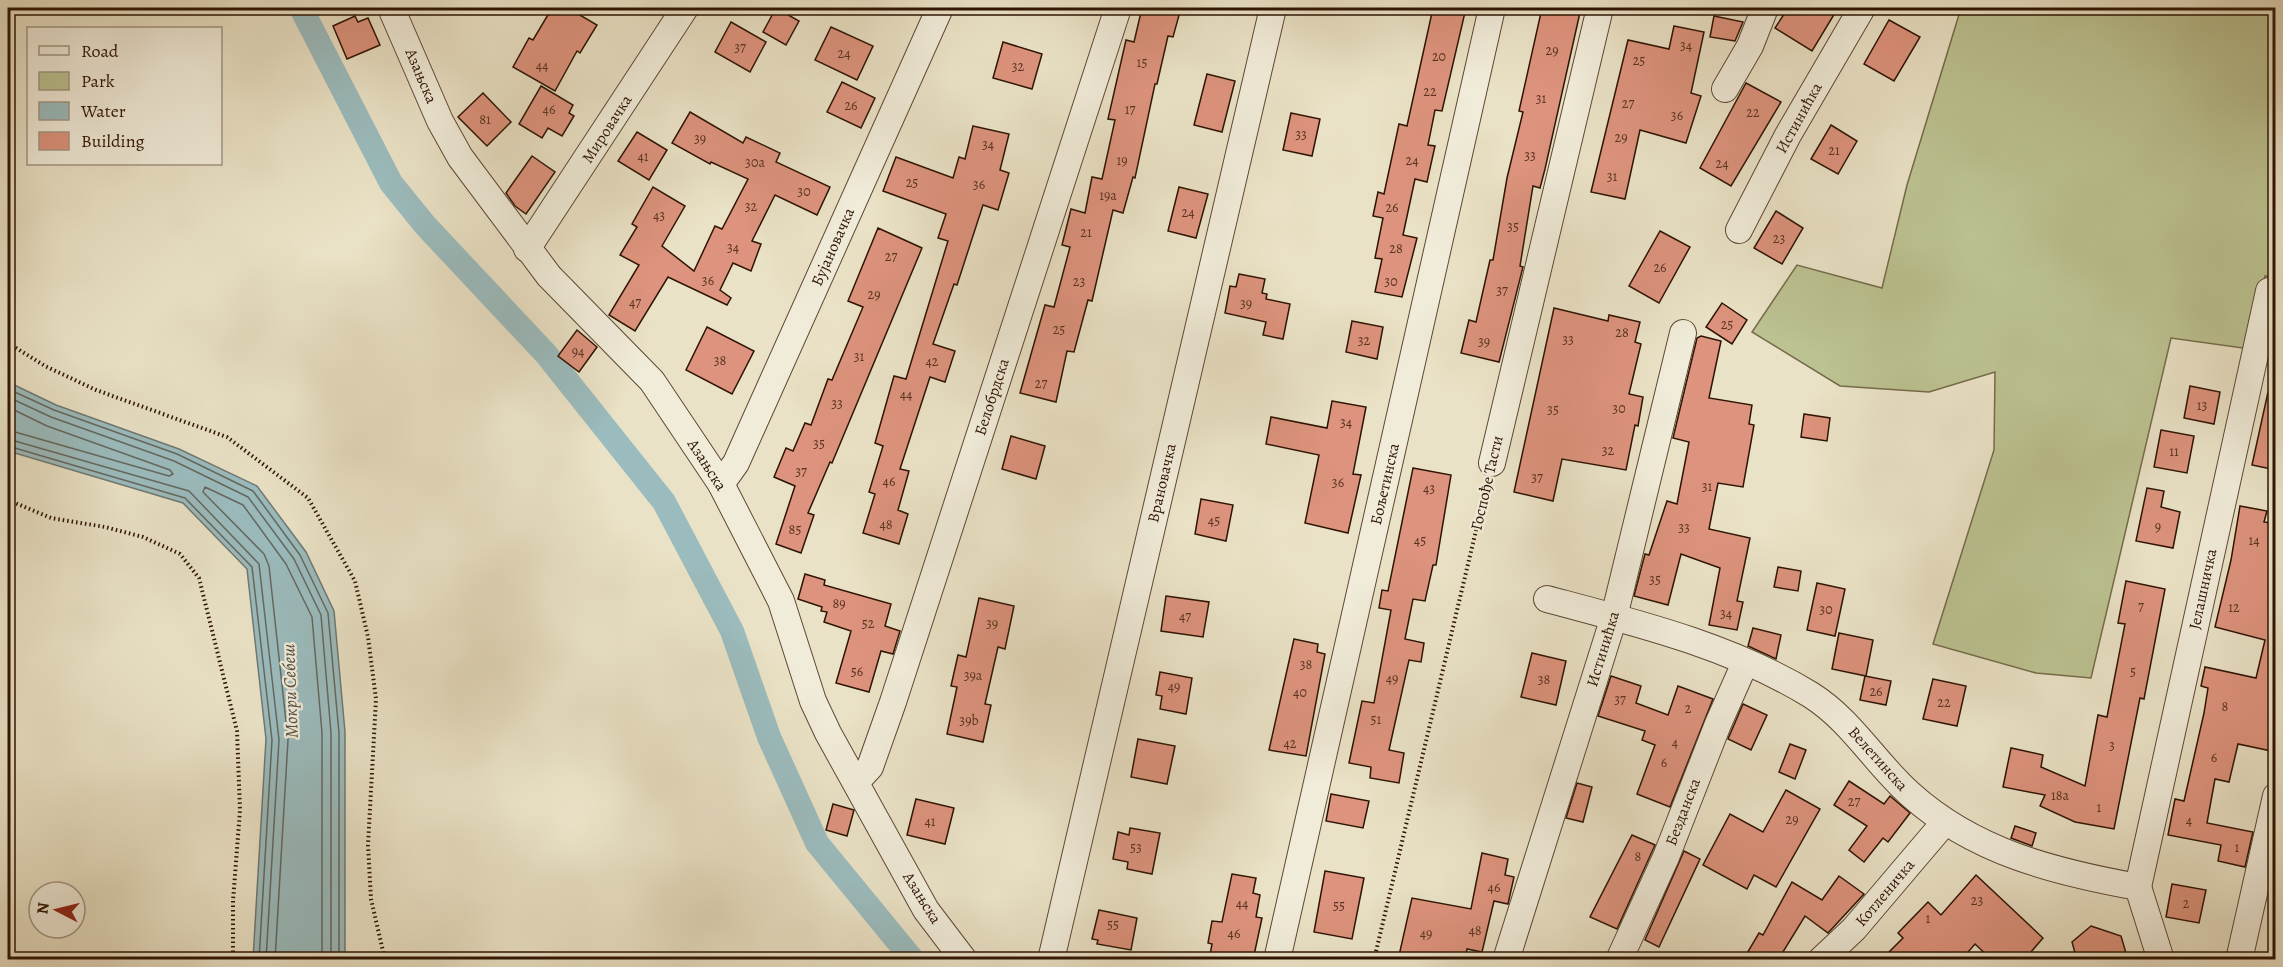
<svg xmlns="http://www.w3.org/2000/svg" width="2283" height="967" viewBox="0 0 2283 967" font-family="Alegreya,serif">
<rect width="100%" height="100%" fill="#eae2c6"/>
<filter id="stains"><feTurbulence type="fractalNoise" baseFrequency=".00333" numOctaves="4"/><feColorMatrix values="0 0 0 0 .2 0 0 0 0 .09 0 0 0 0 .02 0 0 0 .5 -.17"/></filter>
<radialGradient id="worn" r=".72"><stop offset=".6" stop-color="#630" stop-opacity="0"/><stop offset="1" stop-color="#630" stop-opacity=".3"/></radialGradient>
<polygon fill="#bcc291" stroke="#756b4a" stroke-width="1.5" points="1961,8 2275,8 2275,278 2265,276 2250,349 2171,338 2091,678 2036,673 1933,644 1994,450 1995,372 1929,392 1840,386 1752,332 1797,265 1882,288 1907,185"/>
<polygon fill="#9bbcbe" stroke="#6f7973" stroke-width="1.5" points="8,382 56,405 179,449 257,486 306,552 334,611 345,732 345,959 253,959 266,739 247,569 183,503 8,451"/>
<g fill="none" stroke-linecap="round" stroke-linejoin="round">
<g stroke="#646860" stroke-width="1.5">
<polyline points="8,389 54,410 177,454 253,491 300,555 328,613 339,733 339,960"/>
<polyline points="8,397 51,417 174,461 248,497 294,559 321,615 331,733 331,960"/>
<polyline points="8,407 47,426 170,470 173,474 169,476 8,430"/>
<polyline points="8,439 189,491 259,564 279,740 266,960"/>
<polyline points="8,446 185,498 252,567 272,740 259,960"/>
<polyline points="275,960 288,740 269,566 264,554 203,492 205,487 243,505 286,564 312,617 322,733 322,960"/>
</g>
<polyline stroke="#9bbcbe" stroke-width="24" points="301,8 391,183 425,225 546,354 664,502 732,631 769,737 817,843 913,960"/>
</g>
<g fill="#dd937d" stroke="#2e1403" stroke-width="1.5">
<polygon points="552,8 568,8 597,25 580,53 577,51 555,91 513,67 529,38 533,40"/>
<polygon points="776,8 799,21 786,45 763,32"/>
<polygon points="1142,8 1181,8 1173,37 1168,36 1157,84 1155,84 1135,178 1133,177 1123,213 1113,210 1092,301 1088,300 1074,352 1067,351 1056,402 1020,393 1045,305 1054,307 1070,247 1062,245 1071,209 1085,213 1092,177 1102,179 1115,120 1108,119 1126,40 1134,42"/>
<polygon points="1433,8 1466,8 1442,111 1435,110 1428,145 1435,146 1427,182 1415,179 1403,235 1417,238 1402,297 1375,292 1382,259 1375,258 1383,218 1373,216 1378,192 1384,194 1399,124 1407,126"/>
<polygon points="1542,8 1581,8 1545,169 1540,188 1533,186 1520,266 1523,267 1499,362 1461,353 1469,320 1476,322 1490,260 1493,260 1507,178 1523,112 1519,111"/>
<polygon points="1788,8 1838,8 1812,51 1775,28"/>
<polygon points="355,16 358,22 368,18 380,45 347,59 333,26"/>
<polygon points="1714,16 1743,22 1735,41 1710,37"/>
<polygon points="1889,20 1920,37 1894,81 1864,64"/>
<polygon points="731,22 766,42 750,72 715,52"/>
<polygon points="1674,26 1704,32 1691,93 1701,96 1686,143 1640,130 1625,199 1591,192 1628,40 1669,49"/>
<polygon points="831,27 873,46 857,80 815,60"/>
<polygon points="1003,42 1042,54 1032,89 993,78"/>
<polygon points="1207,74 1235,81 1222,132 1194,125"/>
<polygon points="842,82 875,98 861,128 827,112"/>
<polygon points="1746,83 1781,102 1731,186 1700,168"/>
<polygon points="541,86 573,105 569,113 574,116 562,136 548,128 542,138 519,124"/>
<polygon points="483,93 511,122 487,146 458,117"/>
<polygon points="690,112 743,143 746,137 780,153 776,162 830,187 817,215 775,195 752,241 761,244 751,271 733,263 720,290 731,298 727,305 668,277 635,331 609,315 639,265 620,255 637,227 632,224 653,187 685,206 662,246 694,271 715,226 722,229 748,179 711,162 710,164 672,143"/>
<polygon points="1291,113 1320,119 1312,156 1283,150"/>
<polygon points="1831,125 1857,141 1838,174 1811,159"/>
<polygon points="973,126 1009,134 1000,170 1009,173 998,210 983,205 957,285 954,284 933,344 955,351 945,382 930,377 900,469 909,471 898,510 908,514 899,544 863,533 875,494 869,492 883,446 875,443 894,376 906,379 948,241 938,238 946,214 883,191 896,157 953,178 959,157 965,159"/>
<polygon points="637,132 667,150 649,180 618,161"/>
<polygon points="532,156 555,172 526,214 515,206 506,193"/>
<polygon points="1179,187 1208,194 1196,238 1168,231"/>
<polygon points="1776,211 1803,228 1782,264 1754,248"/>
<polygon points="878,228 922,248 832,463 830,462 808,513 814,515 801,553 776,544 795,486 774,477 786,448 793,451 805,423 811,425 828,379 832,380 863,307 848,301"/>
<polygon points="1660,231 1690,247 1659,303 1629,286"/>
<polygon points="1239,274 1265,279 1262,293 1267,294 1266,299 1290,304 1283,339 1263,335 1266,322 1225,313 1230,286 1236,287"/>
<polygon points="1722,303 1747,320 1732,344 1706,327"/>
<polygon points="1554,308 1608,321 1609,315 1640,322 1635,342 1641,344 1629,394 1643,397 1638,426 1635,425 1626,470 1562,459 1553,501 1514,492"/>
<polygon points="1352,321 1383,327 1377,359 1346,352"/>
<polygon points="707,327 754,351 732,394 686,370"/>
<polygon points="577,330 597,347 579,372 558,356"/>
<polygon points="1701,336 1721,341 1709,398 1752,405 1749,424 1754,425 1743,487 1718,483 1709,529 1750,538 1737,601 1743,602 1737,630 1709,625 1720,568 1681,554 1668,605 1634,596 1645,554 1649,555 1667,501 1677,504 1689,442 1673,438 1697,338"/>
<polygon points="2190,386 2220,392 2214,424 2184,418"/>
<polygon points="2268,392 2276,393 2276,470 2252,465"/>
<polygon points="1332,401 1366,407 1353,474 1361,475 1348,533 1305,523 1319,455 1266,444 1271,417 1327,428"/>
<polygon points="1804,414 1830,418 1827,441 1801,437"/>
<polygon points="2161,430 2194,436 2187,473 2154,467"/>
<polygon points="1011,436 1045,446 1036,479 1002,469"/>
<polygon points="1413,468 1451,475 1436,565 1433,565 1425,601 1413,599 1405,639 1424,643 1421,662 1409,660 1389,750 1404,753 1399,783 1370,778 1371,767 1349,763 1362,701 1374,703 1391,610 1379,608 1382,590 1388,591"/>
<polygon points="2147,488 2164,491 2161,507 2180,512 2173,548 2136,541"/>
<polygon points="1201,499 1233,505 1226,541 1195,534"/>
<polygon points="2240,506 2267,511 2264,522 2276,524 2276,752 2238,744 2229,782 2215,779 2207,823 2253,832 2245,867 2218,861 2221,845 2168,835 2175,799 2184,801 2204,713 2208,688 2201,686 2205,667 2256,678 2265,640 2215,627 2231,560"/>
<polygon points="1778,567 1801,571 1798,591 1774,587"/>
<polygon points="805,574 825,580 824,585 891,604 885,626 900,631 893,654 881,651 869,692 836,683 851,631 824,622 827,612 821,611 822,607 798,599"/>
<polygon points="2126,581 2165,589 2144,699 2140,698 2114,829 2075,822 2040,806 2045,795 2003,787 2011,748 2043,755 2041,767 2085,786 2098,715 2107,717 2125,624 2118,623"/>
<polygon points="1817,583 1845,589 1835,636 1807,630"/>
<polygon points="1166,596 1209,602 1203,637 1161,631"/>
<polygon points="979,598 1014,606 1005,649 998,647 985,704 991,705 983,742 947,734 957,687 951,686 958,655 966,657"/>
<polygon points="1753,628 1781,635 1776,659 1748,646"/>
<polygon points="1839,633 1873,640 1866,676 1832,669"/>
<polygon points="1294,639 1318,644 1317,652 1325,654 1306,756 1269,750"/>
<polygon points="1532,653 1566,661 1556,705 1521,697"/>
<polygon points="1160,672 1192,678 1186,714 1160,709 1162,696 1156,695"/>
<polygon points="1611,676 1641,686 1636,703 1668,715 1678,686 1713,699 1670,807 1637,794 1655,745 1642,740 1645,731 1598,716"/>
<polygon points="1865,676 1891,681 1886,705 1860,700"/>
<polygon points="1933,679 1966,686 1957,726 1923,719"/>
<polygon points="1743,704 1767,715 1751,750 1728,739"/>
<polygon points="1138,739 1175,746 1167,784 1131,777"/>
<polygon points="1790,744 1806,750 1795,779 1779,772"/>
<polygon points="1849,781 1884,804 1890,796 1910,813 1888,842 1883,838 1864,862 1849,850 1867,826 1834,805"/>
<polygon points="1577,783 1592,787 1583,822 1566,818"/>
<polygon points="1786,790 1820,809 1776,887 1754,875 1747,889 1703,865 1730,814 1763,832"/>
<polygon points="1331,794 1369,801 1363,828 1326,821"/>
<polygon points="916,799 954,808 945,844 907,835"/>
<polygon points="833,804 854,810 847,836 826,830"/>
<polygon points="2015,826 2036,833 2032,846 2011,838"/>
<polygon points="1130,828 1160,833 1152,874 1127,869 1128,862 1113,859 1118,832 1129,835"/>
<polygon points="1632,835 1655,845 1617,929 1590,917"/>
<polygon points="1684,851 1700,859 1659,947 1645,940"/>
<polygon points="1482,853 1508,859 1505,875 1514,877 1508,904 1494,901 1482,952 1467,949 1465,960 1398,960 1412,898 1471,909"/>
<polygon points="1325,871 1364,878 1352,939 1314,932"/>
<polygon points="1232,874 1256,878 1253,893 1260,895 1256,917 1262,918 1253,960 1209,960 1212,944 1208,943 1212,921 1222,922"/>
<polygon points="1976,875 2043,938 2024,960 1992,960 1975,944 1961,960 1881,960 1903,938 1898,933 1928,902 1941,915"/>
<polygon points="1839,876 1864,894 1828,933 1805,916 1778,960 1743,960 1759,933 1763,935 1792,882 1822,900"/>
<polygon points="2172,884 2206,890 2199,923 2166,917"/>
<polygon points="1099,910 1137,918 1131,950 1097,944 1098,940 1092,939"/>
<polygon points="2091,926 2121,936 2128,960 2077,960 2072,942"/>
</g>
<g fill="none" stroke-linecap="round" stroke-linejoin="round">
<g stroke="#5d4834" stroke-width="28">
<g id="street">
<polyline points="391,8 440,121 460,157 549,276 652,381 721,484 781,601 813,701 828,733 926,910 964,960"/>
<polyline points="1725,89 1750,46 1765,8"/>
<polyline points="1739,230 1788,135 1862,8"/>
<polyline points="527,249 685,8"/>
<polyline points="1492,463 1600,8"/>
<polyline points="721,484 736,463 940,8"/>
<path d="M1547,599C1637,623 1731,646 1811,695C1852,721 1875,763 1910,794C1974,852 2055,872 2138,887L2161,960"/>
<polyline points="857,781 870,767 893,702 1118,8"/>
<polyline points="2138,887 2269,291"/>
<polyline points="1051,960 1273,8"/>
<polyline points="1277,960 1492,8"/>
<polyline points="1506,960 1614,617 1683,333"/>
<polyline points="1619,960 1666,857 1718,724 1745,663"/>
<polyline points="1821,960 1854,929 1944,823"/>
<polyline points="2239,960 2276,796"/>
</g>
</g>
<g stroke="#2e1403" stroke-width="4" stroke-dasharray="1.5 3" stroke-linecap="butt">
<polyline points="8,343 45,366 96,390 227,437 308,498 355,581 368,637 376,699 368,845 371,899 385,960"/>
<polyline points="8,500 51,518 105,527 143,537 180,554 199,578 237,731 240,810 233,901 233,960"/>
<polyline points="1374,960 1487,484"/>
</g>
<use href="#street" stroke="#f1ecda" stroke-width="26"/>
</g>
<g text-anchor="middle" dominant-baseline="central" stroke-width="4.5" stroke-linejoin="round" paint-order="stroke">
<g font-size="14" fill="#5a3422">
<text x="1686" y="45">34</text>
<text x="740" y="47">37</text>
<text x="1552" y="50">29</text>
<text x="844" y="53">24</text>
<text x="1439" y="56">20</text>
<text x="1639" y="60">25</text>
<text x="1142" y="62">15</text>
<text x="542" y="65">44</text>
<text x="1018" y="66">32</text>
<text x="1430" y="91">22</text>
<text x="1541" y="98">31</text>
<text x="1628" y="103">27</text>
<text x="851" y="105">26</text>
<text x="549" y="109">46</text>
<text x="1130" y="109">17</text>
<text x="1753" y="112">22</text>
<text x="1677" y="115">36</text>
<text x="485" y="119">81</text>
<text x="1301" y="134">33</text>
<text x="1621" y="137">29</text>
<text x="700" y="138">39</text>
<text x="988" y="144">34</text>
<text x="1834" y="150">21</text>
<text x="1530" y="155">33</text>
<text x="643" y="156">41</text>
<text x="1122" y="160">19</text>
<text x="1412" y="160">24</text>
<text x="755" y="162">30a</text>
<text x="1722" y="163">24</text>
<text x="1612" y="176">31</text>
<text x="912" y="182">25</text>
<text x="979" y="184">36</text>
<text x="804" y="191">30</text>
<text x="1108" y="195">19a</text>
<text x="751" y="206">32</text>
<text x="1392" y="207">26</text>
<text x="1188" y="212">24</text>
<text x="659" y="215">43</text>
<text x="1513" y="226">35</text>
<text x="1086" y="232">21</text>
<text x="1779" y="238">23</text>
<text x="733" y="247">34</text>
<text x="1396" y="248">28</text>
<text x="891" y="256">27</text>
<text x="1660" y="267">26</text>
<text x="708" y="280">36</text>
<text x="1079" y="281">23</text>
<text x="1391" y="281">30</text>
<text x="1502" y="290">37</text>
<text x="874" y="294">29</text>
<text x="635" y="302">47</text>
<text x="1246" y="303">39</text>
<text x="1727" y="324">25</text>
<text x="1059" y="329">25</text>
<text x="1622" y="332">28</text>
<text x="1568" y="339">33</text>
<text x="1364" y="340">32</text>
<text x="1484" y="341">39</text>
<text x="578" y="351">94</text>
<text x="859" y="356">31</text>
<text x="720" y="360">38</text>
<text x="932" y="361">42</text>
<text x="1041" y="383">27</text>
<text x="906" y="394">44</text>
<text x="837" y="403">33</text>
<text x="2202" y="405">13</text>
<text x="1619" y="408">30</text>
<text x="1553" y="409">35</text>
<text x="1346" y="422">34</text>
<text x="819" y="443">35</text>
<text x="1608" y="450">32</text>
<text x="2174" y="451">11</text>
<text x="801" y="471">37</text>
<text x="1537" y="477">37</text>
<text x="889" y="481">46</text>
<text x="1338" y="482">36</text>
<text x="1707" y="486">31</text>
<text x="1429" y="488">43</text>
<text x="1214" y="520">45</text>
<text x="886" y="524">48</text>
<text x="2158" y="526">9</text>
<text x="1684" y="527">33</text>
<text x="795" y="529">85</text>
<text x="1420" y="540">45</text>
<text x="2254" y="540">14</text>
<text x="1655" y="579">35</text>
<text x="839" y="603">89</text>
<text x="2141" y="606">7</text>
<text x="2234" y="607">12</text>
<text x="1826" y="609">30</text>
<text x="1726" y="613">34</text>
<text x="1185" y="616">47</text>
<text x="868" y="623">52</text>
<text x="992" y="623">39</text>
<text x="1306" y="664">38</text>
<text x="857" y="671">56</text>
<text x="2133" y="671">5</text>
<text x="973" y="675">39a</text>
<text x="1392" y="678">49</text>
<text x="1544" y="679">38</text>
<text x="1174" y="686">49</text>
<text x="1876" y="691">26</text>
<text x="1300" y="692">40</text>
<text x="1620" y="699">37</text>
<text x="1944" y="702">22</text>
<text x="2225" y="706">8</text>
<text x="1688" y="708">2</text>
<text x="1376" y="719">51</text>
<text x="969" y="720">39b</text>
<text x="1675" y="742">4</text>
<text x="1290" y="743">42</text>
<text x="2112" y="745">3</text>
<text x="2214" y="757">6</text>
<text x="1664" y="762">6</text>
<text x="2060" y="795">18a</text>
<text x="1854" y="801">27</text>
<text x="2099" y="807">1</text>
<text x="1792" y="819">29</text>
<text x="2189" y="820">4</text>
<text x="930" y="821">41</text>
<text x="1136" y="847">53</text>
<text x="2237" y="847">1</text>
<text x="1638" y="856">8</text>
<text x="1494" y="887">46</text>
<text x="1977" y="900">23</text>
<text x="1242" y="903">44</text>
<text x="2186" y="903">2</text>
<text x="1339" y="905">55</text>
<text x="1928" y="918">1</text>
<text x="1113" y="924">55</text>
<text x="1475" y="930">48</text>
<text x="1234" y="933">46</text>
<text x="1426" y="933">49</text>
</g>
<g font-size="16" fill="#2e1403" stroke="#f1ecda">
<text transform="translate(421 76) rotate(67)">Азањска</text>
<text transform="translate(1799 118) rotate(-61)">Истинићка</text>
<text transform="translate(607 129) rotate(-57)">Мировачка</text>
<text transform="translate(833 247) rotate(-66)">Бујановачка</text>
<text transform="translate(992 397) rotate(-72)">Белобрдска</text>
<text transform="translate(707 465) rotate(57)">Азањска</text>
<text transform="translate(1162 483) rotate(-77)">Врановачка</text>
<text transform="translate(1487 483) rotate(-77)">Госпође Тасти</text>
<text transform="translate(1385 484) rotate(-77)">Бољетинска</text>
<text transform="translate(2203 589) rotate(-78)">Јелашничка</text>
<text transform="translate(1603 649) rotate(-73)">Истинићка</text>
<text transform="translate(1878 759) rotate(48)">Велетинска</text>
<text transform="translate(1683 812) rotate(-69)">Безданска</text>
<text transform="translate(1885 893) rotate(-50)">Котленичка</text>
<text transform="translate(922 898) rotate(58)">Азањска</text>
</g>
<g font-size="18" font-style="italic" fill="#544f44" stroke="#f1ecda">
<text transform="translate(290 691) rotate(-92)">Мокри Себеш</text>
</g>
</g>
<rect width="2283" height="967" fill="none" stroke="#eae2c6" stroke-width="30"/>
<rect x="9" y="9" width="2265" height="949" fill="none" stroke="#2e1403" stroke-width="3"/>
<rect x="15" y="15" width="2253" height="937" fill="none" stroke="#2e1403" stroke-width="1.5"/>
<rect x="27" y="27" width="195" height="138" fill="#f1ecda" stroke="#a39684" stroke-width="1.5"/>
<rect x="39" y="46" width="30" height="9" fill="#f1ecda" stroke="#a39684" stroke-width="1.5"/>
<text x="81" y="57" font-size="18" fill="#2e1403">Road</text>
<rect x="39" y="72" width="30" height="18" fill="#bcc291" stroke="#a39684" stroke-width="1.5"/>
<text x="81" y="87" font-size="18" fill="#2e1403">Park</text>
<rect x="39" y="102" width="30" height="18" fill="#9bbcbe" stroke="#a39684" stroke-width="1.5"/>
<text x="81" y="117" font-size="18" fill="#2e1403">Water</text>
<rect x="39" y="132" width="30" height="18" fill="#dd937d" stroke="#a39684" stroke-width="1.5"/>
<text x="81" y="147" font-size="18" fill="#2e1403">Building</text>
<g transform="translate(57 910) rotate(277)"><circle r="28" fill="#f1ecda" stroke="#a39684" stroke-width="1.5"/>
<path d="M0-4.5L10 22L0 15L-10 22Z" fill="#8f2418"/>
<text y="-9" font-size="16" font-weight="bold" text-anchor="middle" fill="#2e1403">N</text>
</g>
<rect width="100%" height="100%" filter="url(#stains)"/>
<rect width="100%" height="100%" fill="url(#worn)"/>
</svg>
